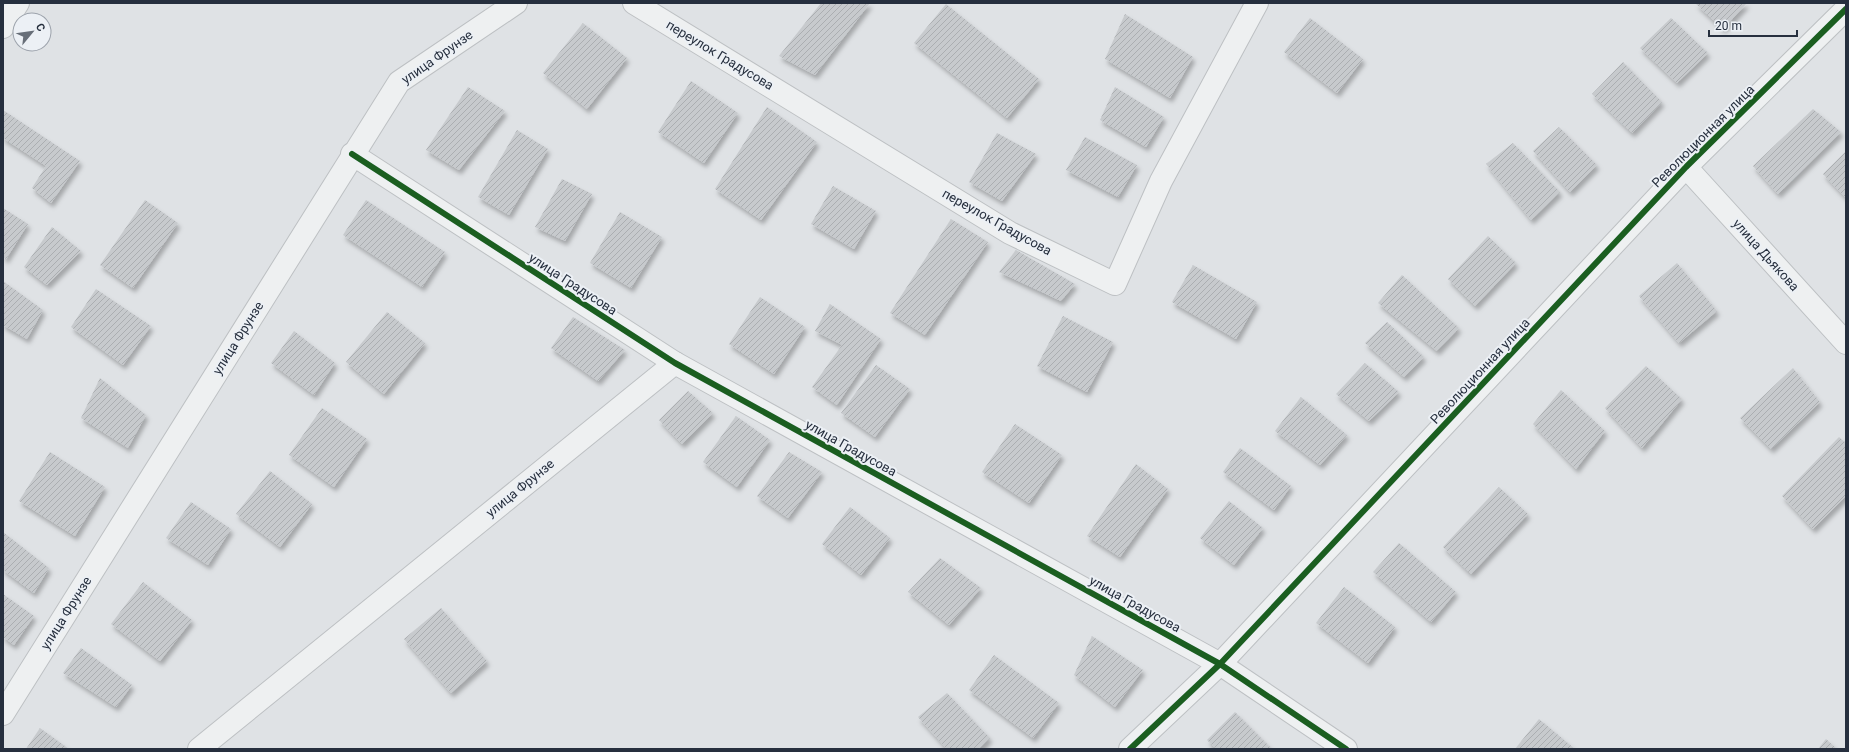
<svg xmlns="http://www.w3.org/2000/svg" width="1849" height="752" viewBox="0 0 1849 752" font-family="Roboto,sans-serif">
<defs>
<pattern id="building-hatch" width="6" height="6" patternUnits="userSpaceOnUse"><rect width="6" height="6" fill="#c7cacd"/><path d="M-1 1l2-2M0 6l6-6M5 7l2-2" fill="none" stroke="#abaeb1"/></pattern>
<filter id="shadow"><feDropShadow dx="2.5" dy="4.5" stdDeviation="2" flood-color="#0004"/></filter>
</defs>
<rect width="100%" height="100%" fill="#dfe2e5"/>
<g fill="url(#building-hatch)" filter="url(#shadow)">
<polygon points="821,3 870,3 815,75 779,56"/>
<polygon points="1695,3 1747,3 1723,29"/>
<polygon points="946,4 1039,79 1007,118 914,43"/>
<polygon points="1125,14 1193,57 1170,98 1105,59"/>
<polygon points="1310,18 1363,59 1337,93 1284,52"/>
<polygon points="1671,18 1708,53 1677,83 1640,48"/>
<polygon points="583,23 627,58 587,109 543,73"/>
<polygon points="1623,62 1662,102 1632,133 1592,94"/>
<polygon points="691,81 738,113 704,163 658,132"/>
<polygon points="468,87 505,111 459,170 426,150"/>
<polygon points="1115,87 1164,117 1146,147 1100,120"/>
<polygon points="767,107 817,142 761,220 715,189"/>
<polygon points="1813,109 1841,132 1778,194 1753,166"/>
<polygon points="3,110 80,161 51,203 32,188 46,166 3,138"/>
<polygon points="1559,127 1597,165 1570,192 1533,151"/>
<polygon points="517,130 548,149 509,215 478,197"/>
<polygon points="997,133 1036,154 1002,201 969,182"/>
<polygon points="1085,137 1137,165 1118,197 1066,170"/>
<polygon points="1513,143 1560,192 1531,220 1486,164"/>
<polygon points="1846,151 1846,198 1823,174"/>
<polygon points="562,179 592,194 565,241 535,227"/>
<polygon points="833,186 876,211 854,249 811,224"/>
<polygon points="145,200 178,223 133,288 100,265"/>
<polygon points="366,200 445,252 422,287 343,235"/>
<polygon points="3,208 28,224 6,259 3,257"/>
<polygon points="620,212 662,237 631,288 590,263"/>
<polygon points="951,219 988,242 925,335 890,313"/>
<polygon points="52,227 81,251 47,285 24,267"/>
<polygon points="1488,236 1516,263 1475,306 1448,279"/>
<polygon points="1016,250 1075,284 1061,301 999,272"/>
<polygon points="1677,263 1717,311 1679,343 1639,296"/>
<polygon points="1193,265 1257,302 1236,339 1172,302"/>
<polygon points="1402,275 1459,328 1437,351 1378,303"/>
<polygon points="3,281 43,310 27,339 3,325"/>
<polygon points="96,289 151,326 123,365 71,327"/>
<polygon points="760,297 805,327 774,374 729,344"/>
<polygon points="830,304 881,339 837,405 812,387 842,345 815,331"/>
<polygon points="387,312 425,343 384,394 346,362"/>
<polygon points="1063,316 1113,342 1087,392 1037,366"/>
<polygon points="573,317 625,350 598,381 551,348"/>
<polygon points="1387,322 1424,357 1404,377 1365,343"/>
<polygon points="294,331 335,363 314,395 271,363"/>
<polygon points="1365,363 1399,392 1369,421 1336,394"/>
<polygon points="876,365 910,389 875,437 841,413"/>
<polygon points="1646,366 1682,399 1642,448 1605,408"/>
<polygon points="1793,368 1820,402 1771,449 1740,418"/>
<polygon points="100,378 146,415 128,448 81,418"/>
<polygon points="1561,390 1605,431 1576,469 1533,424"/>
<polygon points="688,391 713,413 682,444 659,420"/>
<polygon points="1301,397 1347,435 1320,465 1275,431"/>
<polygon points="322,408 367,439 334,487 289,455"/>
<polygon points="736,416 770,440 737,487 703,462"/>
<polygon points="1015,424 1062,455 1029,503 982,472"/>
<polygon points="1839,437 1846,443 1846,496 1813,529 1782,496"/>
<polygon points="1240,448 1291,486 1274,510 1223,472"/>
<polygon points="50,452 105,487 75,536 19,501"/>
<polygon points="789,452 822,472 788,518 757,496"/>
<polygon points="1136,464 1168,489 1120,557 1087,536"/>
<polygon points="270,471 312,504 280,547 236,514"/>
<polygon points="1499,487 1528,514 1471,574 1443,547"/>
<polygon points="1229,501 1263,528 1234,565 1200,538"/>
<polygon points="191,502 231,529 208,565 166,538"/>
<polygon points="850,507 890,538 861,575 822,544"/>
<polygon points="3,532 49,568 34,593 3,570"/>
<polygon points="1399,543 1456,592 1431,622 1373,572"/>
<polygon points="940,558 981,588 949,625 908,592"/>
<polygon points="143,582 192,620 160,661 111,624"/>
<polygon points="1344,587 1395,627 1368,663 1316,623"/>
<polygon points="3,594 34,616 14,645 3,637"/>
<polygon points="441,608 487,661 451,693 404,639"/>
<polygon points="1092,636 1143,670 1115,707 1074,675"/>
<polygon points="81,648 132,685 116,707 63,673"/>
<polygon points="994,655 1059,703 1033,738 969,690"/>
<polygon points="947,693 990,738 979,749 947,749 918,717"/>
<polygon points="1235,712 1271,748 1270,749 1216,749 1207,740"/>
<polygon points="1539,719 1575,749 1515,749"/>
<polygon points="40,728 69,749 26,749"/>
<polygon points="1826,739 1837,749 1818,749"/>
</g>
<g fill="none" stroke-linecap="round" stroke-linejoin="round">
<g stroke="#bdc0c3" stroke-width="24">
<g id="street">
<polyline points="634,3 1010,233 1115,284 1161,181 1257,3"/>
<polyline points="3,27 18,3"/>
<polyline points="352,154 675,363 1220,664 1346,749"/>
<polyline points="1686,167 1846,343"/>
<polyline points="3,714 399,82 516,3"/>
<polyline points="199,749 675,363"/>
<polyline points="1130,749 1220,664 1686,167 1846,9"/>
</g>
</g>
<use href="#street" stroke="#eef0f1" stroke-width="22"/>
<g stroke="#ecf0f5" stroke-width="8">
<g id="cycleway">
<polyline points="352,154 675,363 1220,664 1346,749"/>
<polyline points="1130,749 1220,664 1686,167 1846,9"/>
</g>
</g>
<use href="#cycleway" stroke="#1b5e20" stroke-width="6"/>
</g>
<g text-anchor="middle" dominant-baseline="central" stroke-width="4" stroke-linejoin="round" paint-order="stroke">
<g font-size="13" fill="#262f3e" stroke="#ecf0f5">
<text transform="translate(720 55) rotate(31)">переулок Градусова</text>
<text transform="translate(437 57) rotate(-35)">улица Фрунзе</text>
<text transform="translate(1703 136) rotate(-45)">Революционная улица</text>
<text transform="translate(997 222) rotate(29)">переулок Градусова</text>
<text transform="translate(1766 255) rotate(48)">улица Дьякова</text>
<text transform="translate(573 284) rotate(33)">улица Градусова</text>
<text transform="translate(238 338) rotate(-58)">улица Фрунзе</text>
<text transform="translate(1480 371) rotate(-47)">Революционная улица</text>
<text transform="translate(851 448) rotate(29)">улица Градусова</text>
<text transform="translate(520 488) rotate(-39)">улица Фрунзе</text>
<text transform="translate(1135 604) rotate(29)">улица Градусова</text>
<text transform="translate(66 613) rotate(-58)">улица Фрунзе</text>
</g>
</g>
<rect width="1849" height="752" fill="none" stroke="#262f3e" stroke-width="8"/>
<g transform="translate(32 32) rotate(61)"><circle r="19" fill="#ecf0f5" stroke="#9da3ac"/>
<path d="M0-3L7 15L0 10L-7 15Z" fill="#676e78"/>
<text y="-6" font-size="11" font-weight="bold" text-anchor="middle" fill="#262f3e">С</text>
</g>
<path d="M1709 30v6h88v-6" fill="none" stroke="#262f3e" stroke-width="2"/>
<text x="1715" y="30" font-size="12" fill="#262f3e" stroke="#ecf0f5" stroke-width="3" paint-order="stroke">20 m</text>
</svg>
